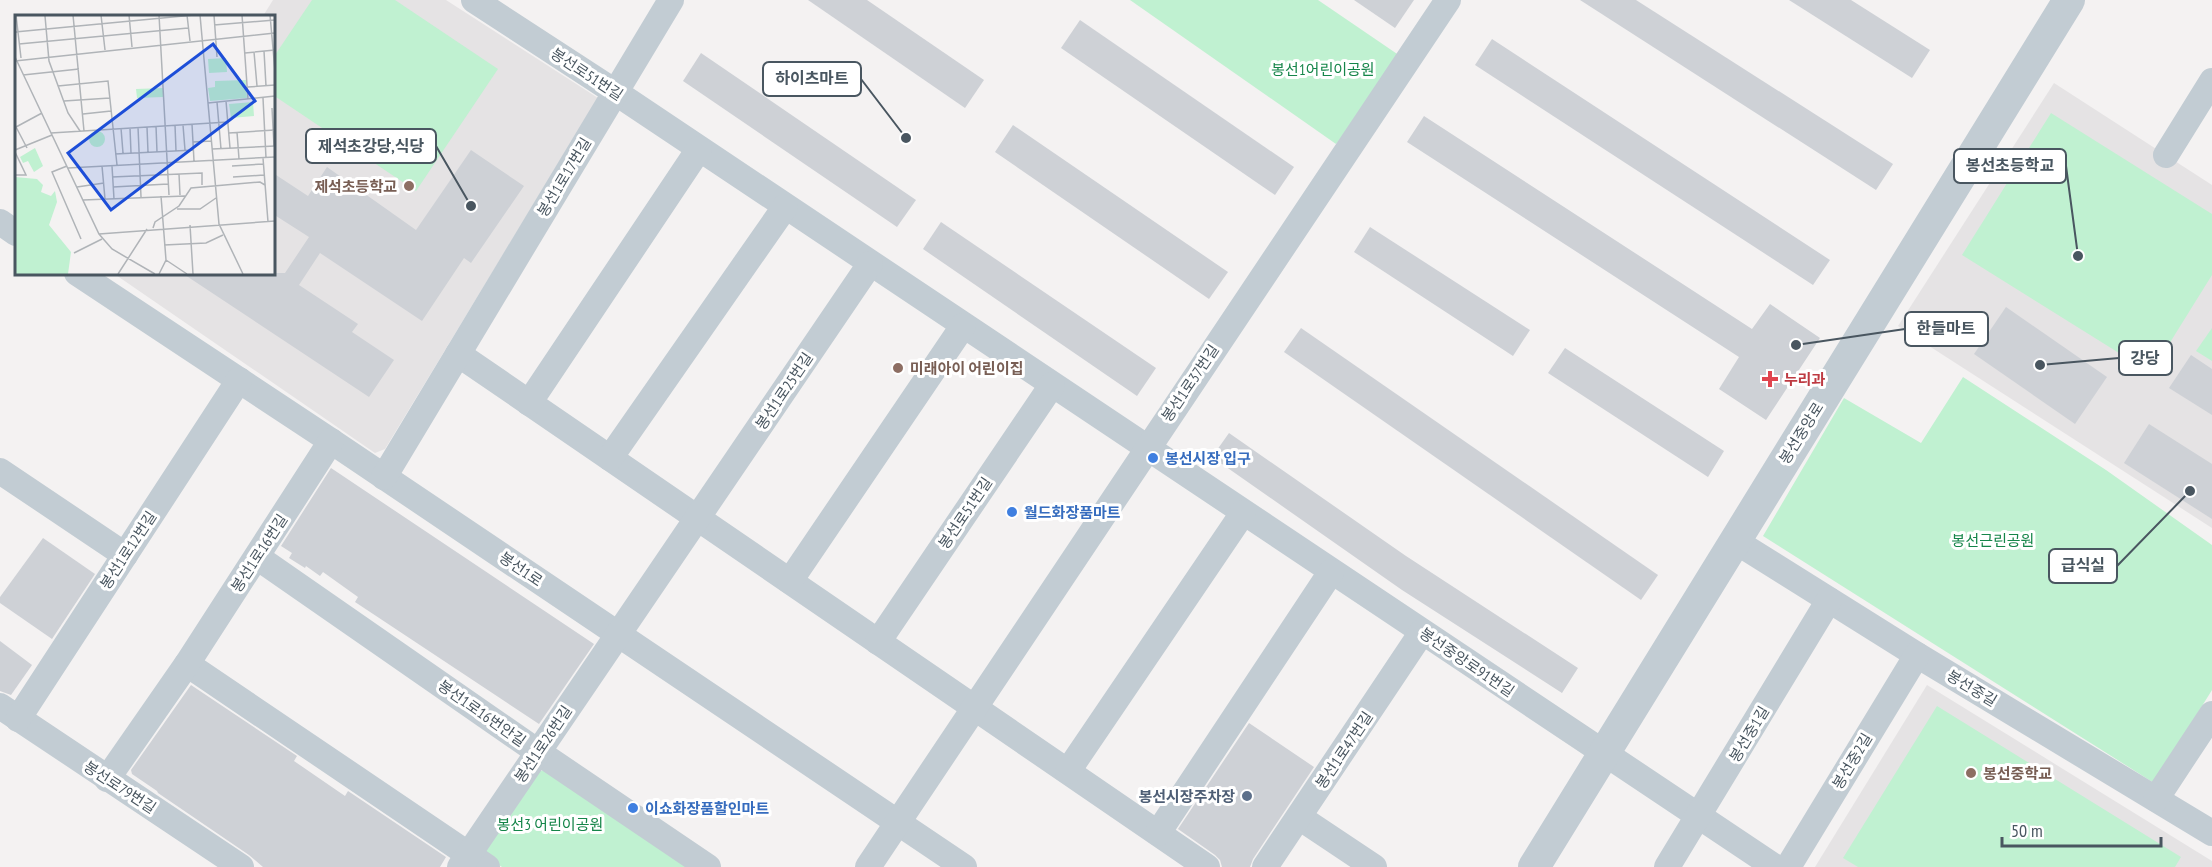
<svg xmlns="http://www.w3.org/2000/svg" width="2212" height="867" viewBox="0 0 2212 867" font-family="'PT Sans Narrow','Noto Sans KR',sans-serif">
<rect width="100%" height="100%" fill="#f4f2f2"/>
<g fill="#e5e3e4">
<polygon points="273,0 446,0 598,98 385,449 375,453 113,273 273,273 273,16 263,16"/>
<polygon points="2054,83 2212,185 2212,528 1898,326"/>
<polygon points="1927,685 2212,861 2212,867 1815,867"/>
</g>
<g fill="#c0f1d1">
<polygon points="312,0 395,0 498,69 416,191 273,95 273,58"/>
<polygon points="1130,0 1318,0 1406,60 1336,144"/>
<polygon points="2051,113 2212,214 2212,275 2151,373 1962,255"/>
<polygon points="2212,328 2212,361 2196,351"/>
<polygon points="1963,377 2106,470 2212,545 2212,690 2154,783 1763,536 1844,398 1921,443"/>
<polygon points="1937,706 2181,857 2175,867 1858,867 1843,858"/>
<polygon points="546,770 688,867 502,867 479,851 533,772"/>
</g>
<g fill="#ced1d6">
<polygon points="808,0 867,0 984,80 965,108"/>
<polygon points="1354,0 1414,0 1395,28"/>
<polygon points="1580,0 1636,0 1893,164 1876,190"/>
<polygon points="1789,0 1851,0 1930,50 1912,78"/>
<polygon points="1080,20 1294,167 1275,195 1061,48"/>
<polygon points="1492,39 1830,260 1813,285 1475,65"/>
<polygon points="701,53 916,200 897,227 683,81"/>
<polygon points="1424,116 1752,329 1770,304 1820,338 1766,420 1719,389 1739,357 1407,142"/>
<polygon points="1013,125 1228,272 1209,299 995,152"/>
<polygon points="471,150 524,186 471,263 464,258 422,321 320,253 299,285 358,324 352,332 394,360 369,397 182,273 285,273 309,237 273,214 273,173 308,196 327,167 416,230"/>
<polygon points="941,222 1156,368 1137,396 923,249"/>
<polygon points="1370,227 1530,330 1513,356 1354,252"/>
<polygon points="2006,307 2107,377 2075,424 1974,354"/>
<polygon points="1301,328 1658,575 1641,600 1284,352"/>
<polygon points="1565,348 1724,451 1708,477 1548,373"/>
<polygon points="2191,355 2212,369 2212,415 2169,388"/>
<polygon points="2149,424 2212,464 2212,519 2124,463"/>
<polygon points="1229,433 1406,556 1578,668 1562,693 1402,590 1212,457"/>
<polygon points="331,468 594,644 539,724 355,602 358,597 323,572 320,576 306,566 305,568 289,558 292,553 281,546"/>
<polygon points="43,538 95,574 52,639 0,603 0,597"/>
<polygon points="0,641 32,665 11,695 0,691"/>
<polygon points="191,685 297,756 294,761 345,796 348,791 446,857 440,867 263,867 249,855 158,793 157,791 132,774 131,770"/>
<polygon points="1249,723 1314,767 1253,859 1250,867 1222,867 1220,860 1215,855 1178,829"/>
</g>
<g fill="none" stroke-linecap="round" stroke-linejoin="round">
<g stroke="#c2ccd3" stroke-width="26">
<polyline points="474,0 615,92 1775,867"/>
<polyline points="2166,155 2212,81"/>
<polyline points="0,222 16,233"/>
<polyline points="77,273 331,441 964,867"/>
<polyline points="458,354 1207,867"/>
<polyline points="529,403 699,149"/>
<polyline points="610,458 785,207"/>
<polyline points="0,471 125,555"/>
<polyline points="384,477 671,0"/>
<polyline points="1735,541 1917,655 2212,833"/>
<polyline points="257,557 538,752 708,867"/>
<polyline points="790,581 963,326"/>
<polyline points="878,642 1052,385"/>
<polyline points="187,664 487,867"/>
<polyline points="0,706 241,867"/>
<polyline points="18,719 239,380"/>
<polyline points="1068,771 1243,513"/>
<polyline points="107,779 187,664 331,441"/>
<polyline points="2156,799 2212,714"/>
<polyline points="1299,817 1374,867"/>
<polyline points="1158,833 1331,572"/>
<polyline points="460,867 870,264"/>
<polyline points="868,867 1448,0"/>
<polyline points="1265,867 1422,632"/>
<polyline points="1667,867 1829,600"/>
<polyline points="1788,867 1917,655"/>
</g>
<polyline stroke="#c2ccd3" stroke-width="32" points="1534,867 2069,0"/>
</g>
<g fill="#8d6e63" stroke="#fff" stroke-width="2">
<circle cx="409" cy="186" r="6"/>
<circle cx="898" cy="368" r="6"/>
<circle cx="1971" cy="773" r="6"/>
</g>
<path fill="#e0444e" stroke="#fff" stroke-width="2" d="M1767 370h6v6h6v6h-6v6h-6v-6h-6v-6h6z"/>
<g fill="#3f7fe0" stroke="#fff" stroke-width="2">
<circle cx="1153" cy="458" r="6"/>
<circle cx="1012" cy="512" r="6"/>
<circle cx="633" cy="808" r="6"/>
</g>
<circle fill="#5c6f8a" stroke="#fff" stroke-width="2" cx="1247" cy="796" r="6"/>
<g text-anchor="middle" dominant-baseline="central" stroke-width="6" stroke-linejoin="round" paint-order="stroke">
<g font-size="15" fill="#158549" stroke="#fff">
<text x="1323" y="69">봉선1어린이공원</text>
<text x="1993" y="540">봉선근린공원</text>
<text x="550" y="824">봉선3 어린이공원</text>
</g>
<g font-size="15" fill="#495660" stroke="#fff">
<text transform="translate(587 74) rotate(33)">봉선로51번길</text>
<text transform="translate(564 177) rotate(-59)">봉선1로17번길</text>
<text transform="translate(1190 383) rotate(-56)">봉선1로37번길</text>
<text transform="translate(784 391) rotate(-56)">봉선1로25번길</text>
<text transform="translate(1801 433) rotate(-58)">봉선중앙로</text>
<text transform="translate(965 513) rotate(-56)">봉선로51번길</text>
<text transform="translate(128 550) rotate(-57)">봉선1로12번길</text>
<text transform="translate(259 553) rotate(-57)">봉선1로16번길</text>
<text transform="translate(521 569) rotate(34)">봉선1로</text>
<text transform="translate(1467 662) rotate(34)">봉선중앙로91번길</text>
<text transform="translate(1972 688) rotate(31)">봉선중길</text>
<text transform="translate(482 713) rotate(35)">봉선1로16번안길</text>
<text transform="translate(1749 734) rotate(-59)">봉선중1길</text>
<text transform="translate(543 744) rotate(-56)">봉선1로26번길</text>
<text transform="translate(1344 750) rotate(-56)">봉선1로47번길</text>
<text transform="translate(1852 761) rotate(-59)">봉선중2길</text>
<text transform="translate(120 787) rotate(33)">봉선로79번길</text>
</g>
<g font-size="15" font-weight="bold" fill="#785e54" stroke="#fff" text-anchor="start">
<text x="397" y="186" text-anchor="end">제석초등학교</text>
<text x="910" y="368">미래아이 어린이집</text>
<text x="1983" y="773">봉선중학교</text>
</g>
<g font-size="15" font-weight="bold" fill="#be3a42" stroke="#fff" text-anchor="start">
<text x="1784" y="379">누리과</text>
</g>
<g font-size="15" font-weight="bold" fill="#366cbe" stroke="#fff" text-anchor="start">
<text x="1165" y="458">봉선시장 입구</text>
<text x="1024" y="512">월드화장품마트</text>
<text x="645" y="808">이쇼화장품할인마트</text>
</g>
<g font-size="15" font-weight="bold" fill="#4e5e75" stroke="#fff" text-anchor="end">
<text x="1235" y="796">봉선시장주차장</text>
</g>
</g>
<g transform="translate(15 15)">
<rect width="260" height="260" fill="#f4f2f2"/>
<path d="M211,43L212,57L194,58L193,44ZM231,65L232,83L195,86L193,73L200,72V66ZM148,73V82L122,83L121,74ZM238,87L239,101L216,103L214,89ZM74 124a8 8 0 1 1 16 0a8 8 0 1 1-16 0ZM20,133L28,151L19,157L13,146L8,148L5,142ZM0,162L22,164L28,170L26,177L36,181L40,176L42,187L34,210L56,237L53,259H0Z" fill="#c0f1d1"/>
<path fill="none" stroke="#b0b4b8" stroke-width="1.5" d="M1,0L6,43M58,0L69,116M86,0L90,35M114,0L117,32M144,0L154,180M172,0L175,26M185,0L204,209L228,259M199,0L202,42M227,0L233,84M255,0L260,56M30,1L34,46L53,98L65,116M199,10L260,5M0,17L179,0M4,29L173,13M249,36L251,71M239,37L242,71M230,38L260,35M0,42L84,219L97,234L140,259M0,46L260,18M8,60L64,54M43,71L93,66L102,150M233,72L260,70M248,83L251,143M49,86L95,83M211,86L215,133M202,87L206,134M193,88L260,81M257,93L259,131M68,99L96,96M177,109L179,146M0,110L12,133M160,110L161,136M168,110L170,135M141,111L142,137M1,112L27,98M123,112L126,182M132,112L133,137M106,113L108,138M115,113L116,138M222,117L224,144M36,118L213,107M214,118L260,115M178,127L197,126M197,134L260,131M0,135L37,120M0,137L11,160H0M100,139L179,135M248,143L253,207M52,151L37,157L66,224M87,151L90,184M97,151L99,184M217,151L248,149M53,153L260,142M164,159L165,180M97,162L187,158V170M218,162L249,160M62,172L89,168M98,172L153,169M68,185L170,181M162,194H185L201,183M175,210L178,259M138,213L140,207L164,191L176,173L245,167L250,170M84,219L260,206M149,230L191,228L208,220M59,238L87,224M151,245L172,259M103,259L132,214M144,259L151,245L146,181"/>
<path fill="#1d4ed8" fill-opacity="0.15" stroke="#1d4ed8" stroke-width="3" d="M198,29L240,86L96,195L53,138Z"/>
<rect width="260" height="260" fill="none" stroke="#495660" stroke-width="3"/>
</g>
<path fill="none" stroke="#495660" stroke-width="2" d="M906 138L861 79M471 206L436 146M2078 256L2066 166M1796 345L1905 329M2040 365L2119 358M2190 491L2117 566"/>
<g fill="#495660" stroke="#fff" stroke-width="2">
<circle cx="906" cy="138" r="6"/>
<circle cx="471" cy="206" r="6"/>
<circle cx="2078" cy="256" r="6"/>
<circle cx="1796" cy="345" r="6"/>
<circle cx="2040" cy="365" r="6"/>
<circle cx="2190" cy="491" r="6"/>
</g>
<g fill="#fff" stroke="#495660" stroke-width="2">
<rect x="763" y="62" width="98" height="34" rx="6"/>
<rect x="306" y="129" width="130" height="34" rx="6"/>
<rect x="1954" y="149" width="112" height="34" rx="6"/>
<rect x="1905" y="312" width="83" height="34" rx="6"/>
<rect x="2119" y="341" width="53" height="34" rx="6"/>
<rect x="2049" y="549" width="68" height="34" rx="6"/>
</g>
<g font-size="16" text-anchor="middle" font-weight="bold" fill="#495660">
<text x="812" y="84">하이츠마트</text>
<text x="371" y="152">제석초강당,식당</text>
<text x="2010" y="171">봉선초등학교</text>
<text x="1946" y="334">한들마트</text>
<text x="2145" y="364">강당</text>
<text x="2083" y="571">급식실</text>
</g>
<path d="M2002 837v9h159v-9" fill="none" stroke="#495660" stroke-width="3"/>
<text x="2011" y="837" font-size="18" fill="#495660" stroke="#ffffff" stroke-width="4.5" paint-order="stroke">50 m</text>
</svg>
